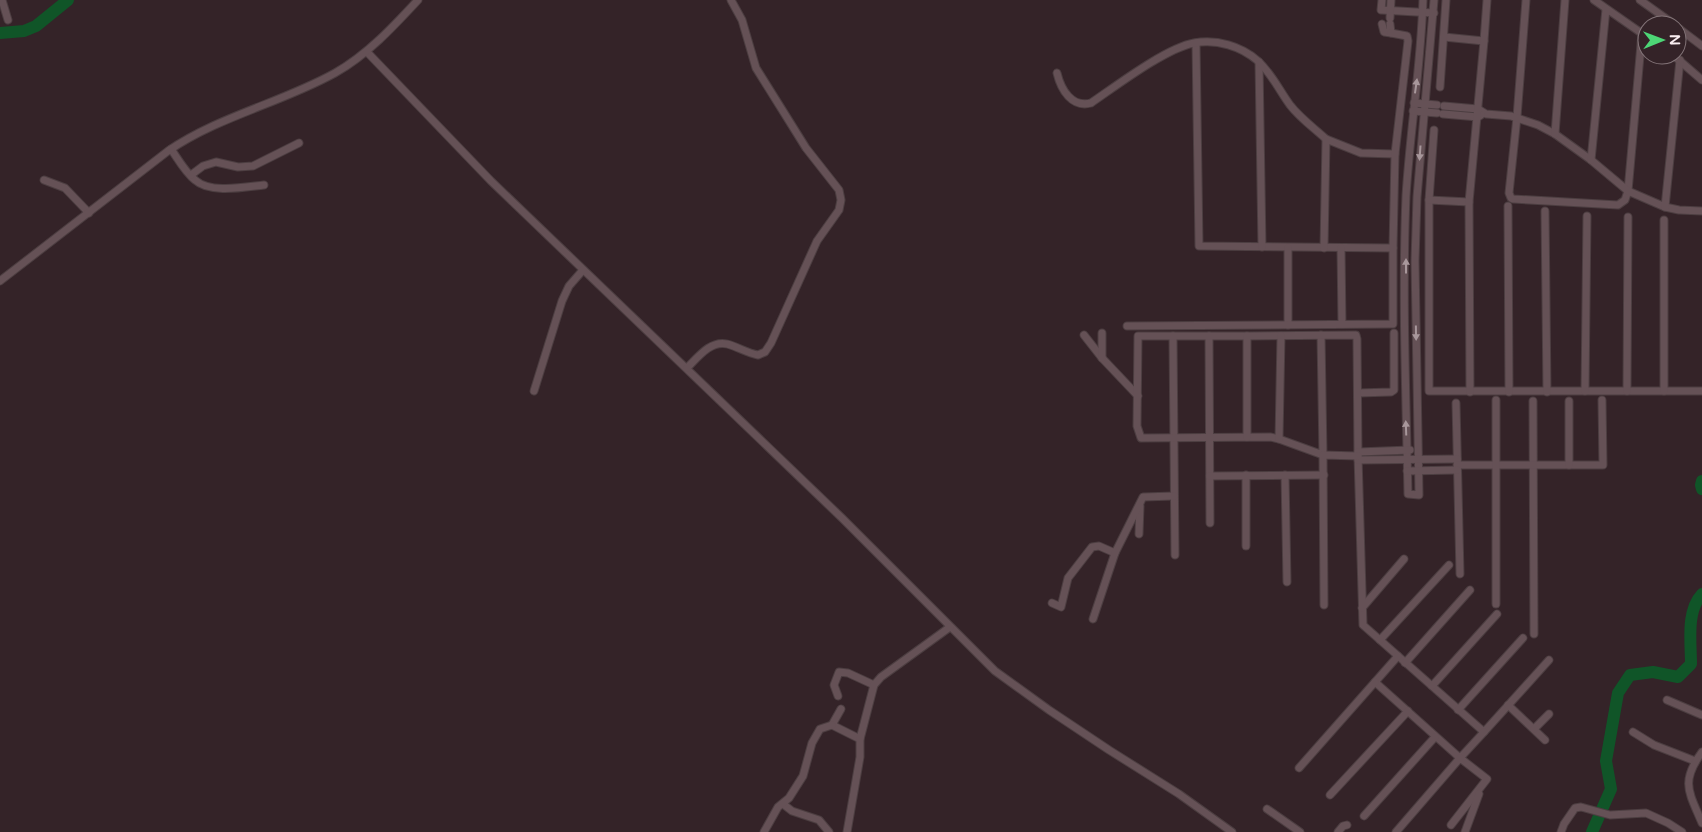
<svg xmlns="http://www.w3.org/2000/svg" width="1702" height="832" viewBox="0 0 1702 832" font-family="'Varela Round',sans-serif">
<rect width="100%" height="100%" fill="#342328"/>
<g fill="none" stroke-linecap="round" stroke-linejoin="round">
<g stroke="#105528" stroke-width="12">
<polyline points="0,33 24,31 36,26 68,0"/>
<polyline points="1702,481 1701,485 1702,489"/>
<path d="M1592,832L1611,789L1606,761L1618,693L1630,675L1653,672L1678,677L1691,664C1691,642 1686,611 1702,594"/>
</g>
<g stroke="#4c3e41" stroke-width="9">
<g id="street">
<polyline points="2,0 8,20"/>
<polyline points="1382,0 1381,10 1434,13"/>
<path d="M1423,0C1421,66 1410,130 1406,196C1402,295 1406,395 1408,494L1419,495L1415,261L1417,197L1434,0"/>
<polyline points="1526,0 1517,117 1509,193 1511,198 1513,199 1618,205 1625,200 1628,191 1642,33"/>
<polyline points="1594,0 1647,37"/>
<polyline points="1640,0 1675,25"/>
<polyline points="1390,18 1391,0"/>
<polyline points="1382,24 1384,32 1391,33 1390,24"/>
<polyline points="1677,27 1702,46"/>
<polyline points="1444,37 1484,41"/>
<polyline points="1196,43 1199,246 1393,248"/>
<polyline points="367,52 491,181 842,518 995,671 1049,710 1109,750 1179,794 1232,832"/>
<polyline points="1673,55 1702,80"/>
<polyline points="1259,62 1262,247"/>
<path d="M1057,73C1061,90 1072,108 1091,103C1116,86 1166,48 1194,43C1217,39 1241,46 1258,61C1272,74 1279,90 1290,105C1300,118 1314,128 1326,139"/>
<polyline points="1440,87 1446,0"/>
<polyline points="1414,103 1437,105"/>
<polyline points="1444,106 1478,109 1486,114 1511,116 1538,125 1555,134 1591,160 1628,191 1665,207 1679,210 1702,211"/>
<polyline points="1413,111 1437,113"/>
<polyline points="1443,114 1478,117 1481,115"/>
<polyline points="1434,130 1429,200 1429,391 1702,391"/>
<polyline points="1555,134 1565,0"/>
<path d="M171,149C178,159 185,172 195,180C210,194 245,187 264,185"/>
<polyline points="1591,160 1606,9"/>
<polyline points="191,175 203,166 216,162 238,167 253,166 299,143"/>
<polyline points="44,180 65,188 89,213"/>
<polyline points="1429,200 1469,202"/>
<polyline points="1508,206 1509,392"/>
<polyline points="1665,207 1680,60"/>
<polyline points="1545,211 1547,392"/>
<polyline points="1664,220 1664,391"/>
<polyline points="1288,248 1288,325"/>
<polyline points="1324,248 1326,139 1361,153 1395,154"/>
<polyline points="1341,248 1342,324"/>
<path d="M0,281L168,151C219,116 281,103 335,73C367,55 393,27 418,0"/>
<polyline points="1127,326 1393,324 1393,248 1395,154 1408,41 1407,36 1391,33"/>
<polyline points="1084,335 1102,358 1138,396"/>
<polyline points="1173,336 1175,555"/>
<polyline points="1209,336 1210,523"/>
<polyline points="1247,336 1138,336 1137,426 1141,438 1270,437 1279,439 1323,455 1321,335"/>
<polyline points="1102,358 1102,333"/>
<path d="M687,368C698,357 711,340 727,344C738,347 747,353 758,355L765,352L771,343L817,241L839,210L841,200L839,190L806,148L756,68L742,20L731,0"/>
<polyline points="534,391 562,301 569,286 583,270"/>
<polyline points="1585,391 1587,216"/>
<polyline points="1627,391 1628,217"/>
<polyline points="1470,392 1469,202 1484,41 1487,0"/>
<polyline points="1358,393 1391,392 1394,390 1394,333"/>
<polyline points="1533,401 1534,634"/>
<polyline points="1456,403 1460,574"/>
<polyline points="1247,437 1247,336 1356,335 1357,339 1358,456 1363,625 1484,732 1549,660"/>
<polyline points="1279,439 1281,336"/>
<polyline points="1358,452 1410,450"/>
<polyline points="1358,460 1457,459"/>
<polyline points="1457,465 1603,465 1602,400"/>
<polyline points="1569,465 1569,401"/>
<polyline points="1407,471 1457,470"/>
<polyline points="1246,475 1246,546"/>
<polyline points="1285,475 1287,582"/>
<polyline points="1210,476 1324,475"/>
<polyline points="1139,534 1140,506"/>
<polyline points="1052,603 1061,607 1068,578 1092,547 1099,546 1115,553"/>
<polyline points="1496,604 1496,400"/>
<polyline points="1324,605 1323,455 1358,456"/>
<polyline points="1362,608 1404,559"/>
<polyline points="1093,619 1115,553 1143,497 1174,496"/>
<polyline points="1380,640 1449,565"/>
<polyline points="1398,656 1375,682 1460,758 1484,732"/>
<polyline points="1405,663 1470,590"/>
<polyline points="1432,686 1497,614"/>
<polyline points="838,696 834,685 839,672 848,673 874,685"/>
<polyline points="1667,700 1702,715"/>
<polyline points="1508,705 1545,740"/>
<polyline points="841,709 832,725 860,739"/>
<polyline points="1458,710 1523,638"/>
<polyline points="1534,729 1549,714"/>
<polyline points="1633,732 1654,745 1695,761"/>
<path d="M1702,752C1680,782 1689,792 1702,823"/>
<polyline points="1299,768 1375,682"/>
<polyline points="1330,795 1408,711"/>
<polyline points="783,804 792,811 819,820 829,832"/>
<polyline points="1267,809 1300,832"/>
<polyline points="1364,816 1435,737"/>
<polyline points="764,832 778,807 789,798 803,776 812,743 820,729 832,725"/>
<polyline points="847,832 860,757 860,739 874,685 881,677 950,627"/>
<polyline points="1338,832 1343,826 1347,825"/>
<polyline points="1396,832 1460,758 1487,779 1451,825"/>
<polyline points="1465,832 1479,794"/>
<polyline points="1561,832 1564,824 1575,808 1581,807 1610,815 1646,813 1668,823 1682,832"/>
</g>
</g>
<use href="#street" stroke="#655156" stroke-width="7"/>
</g>
<defs><path id="oneway-solid" d="M-6-.8H1V-3.2L6.5 0L1 3.2V.8H-6Z" transform="scale(1.25)"/></defs>
<g fill="#a8979b">
<use href="#oneway-solid" transform="translate(1416 86) rotate(-82)"/>
<use href="#oneway-solid" transform="translate(1420 153) rotate(94)"/>
<use href="#oneway-solid" transform="translate(1406 266) rotate(-90)"/>
<use href="#oneway-solid" transform="translate(1416 333) rotate(89)"/>
<use href="#oneway-solid" transform="translate(1406 428) rotate(-92)"/>
</g>
<g transform="translate(1662 40) rotate(89)"><circle r="24" fill="#342328" stroke="#837478"/>
<path d="M0-4L9 19L0 12L-9 19Z" fill="#4dd676"/>
<text y="-8" font-size="14" font-weight="bold" text-anchor="middle" fill="#f9edf0">N</text>
</g>
</svg>
